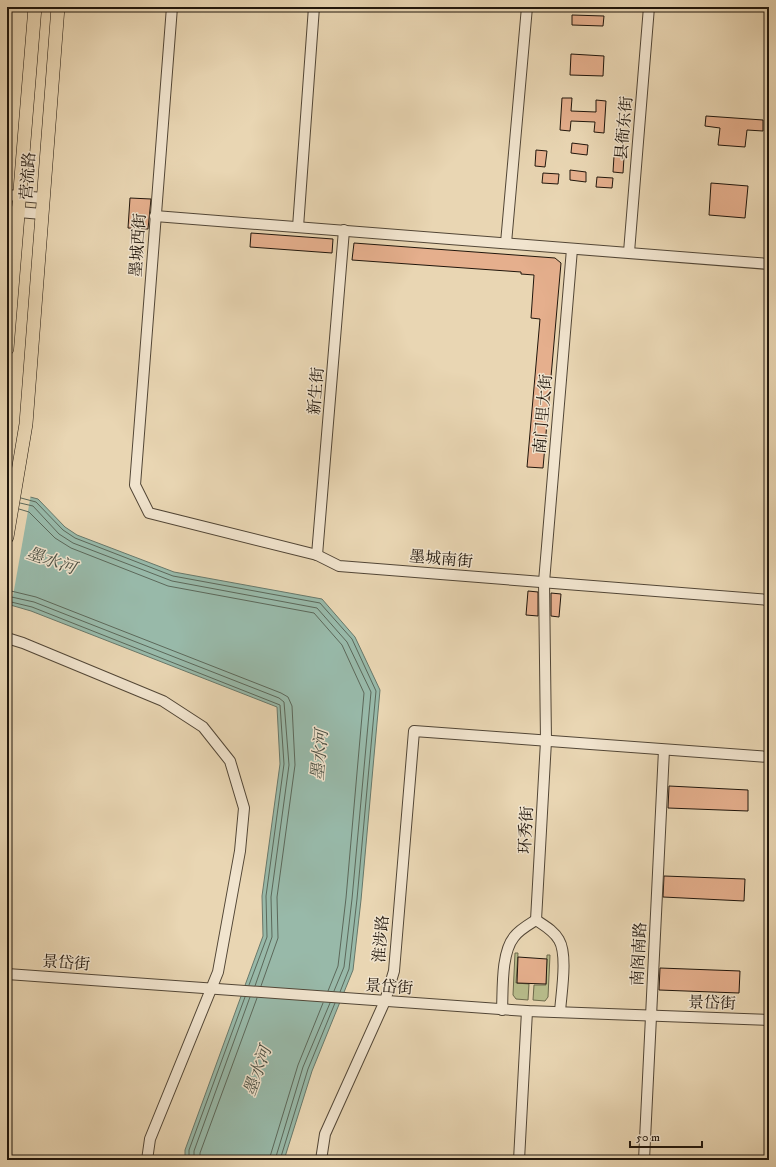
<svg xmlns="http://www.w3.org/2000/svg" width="776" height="1167" viewBox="0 0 776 1167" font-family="'IM FELL DW Pica','Noto Serif SC',serif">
<rect width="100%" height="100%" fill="#e9d6b3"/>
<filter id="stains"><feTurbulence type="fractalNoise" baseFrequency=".005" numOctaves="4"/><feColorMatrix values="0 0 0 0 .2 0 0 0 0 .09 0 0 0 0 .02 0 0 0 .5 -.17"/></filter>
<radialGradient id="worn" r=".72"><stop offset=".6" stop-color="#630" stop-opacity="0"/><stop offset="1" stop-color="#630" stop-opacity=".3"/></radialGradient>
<g fill="#b8bd8c" stroke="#6c6a4c">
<polygon points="515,953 518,953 516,983 529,984 528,1000 516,999 513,995"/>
<polygon points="547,955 550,955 548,997 545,1001 533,1000 534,985 546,985"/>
</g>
<polygon fill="#98b9a9" stroke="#68786a" points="7,491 38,499 65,527 77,535 174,572 322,599 355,637 380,690 361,900 353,970 312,1071 284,1160 185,1160 185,1150 263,936 262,896 280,764 277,707 31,611 7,604"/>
<polygon fill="#e9d6b3" points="7,489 31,494 11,607 7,607"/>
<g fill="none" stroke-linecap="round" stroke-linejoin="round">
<g stroke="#5c685a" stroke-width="1">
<polyline points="21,498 36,502 63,530 75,538 173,576 320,603 352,639 376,691 357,899 349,969 340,992"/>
<polyline points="20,503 33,506 59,534 73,543 172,581 317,608 347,642 371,692 352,899 344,967 334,991"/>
<polyline points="19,509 29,512 55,538 71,548 168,586 314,613 342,645 364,693 346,898 338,966 328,991"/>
<polyline points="7,590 36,597 281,693 288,697 292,706 295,765 277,897 278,938 261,986"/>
<polyline points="7,596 34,602 279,698 284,702 289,765 271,897 272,937 255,986"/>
<polyline points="7,601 32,607 280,705 284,764 266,896 267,937 249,985"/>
<polyline points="189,1160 189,1150 245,997"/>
<polyline points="194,1160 194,1151 250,997"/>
<polyline points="200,1160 200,1153 257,998"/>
<polyline points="269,1160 298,1065 323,1003"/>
<polyline points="275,1160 303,1067 330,1003"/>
<polyline points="280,1160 308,1069 335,1003"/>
</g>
</g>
<g fill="#e5af8d" stroke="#20160c">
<polygon points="572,15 604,16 603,26 572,25"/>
<polygon points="571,54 604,56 603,76 570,75"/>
<polygon points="562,98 572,98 571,111 596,112 596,100 606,101 604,133 594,132 595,122 571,121 570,131 560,130"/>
<polygon points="706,116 763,120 763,131 747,130 745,147 718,145 720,128 705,126"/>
<polygon points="572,143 588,145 587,155 571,153"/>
<polygon points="536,150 547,151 545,167 535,166"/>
<polygon points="614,156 624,157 623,173 613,172"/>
<polygon points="570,170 586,172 586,182 570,180"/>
<polygon points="543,173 559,174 558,184 542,183"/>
<polygon points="597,177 613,178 612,188 596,187"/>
<polygon points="711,183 748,186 745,218 709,215"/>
<polygon points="130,198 151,199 148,229 128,228"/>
<polygon points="251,233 333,239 332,253 250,247"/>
<polygon points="354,243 555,258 561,263 543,468 527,467 540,319 531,318 534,275 521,274 521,272 352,260"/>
<polygon points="528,591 538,592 538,616 526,615"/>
<polygon points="551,593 561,594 559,617 551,616"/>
<polygon points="669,786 748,790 748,811 668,808"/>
<polygon points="664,876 745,879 744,901 663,897"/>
<polygon points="518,957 547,959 546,984 517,983"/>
<polygon points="660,968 740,971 739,993 659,990"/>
</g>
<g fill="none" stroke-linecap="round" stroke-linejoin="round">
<g stroke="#524636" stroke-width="12">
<g id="minor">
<polyline points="172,7 135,485 149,513 317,555 339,566 769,600"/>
<polyline points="7,195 43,198"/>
<polyline points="7,211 42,214"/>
<polyline points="155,216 769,264"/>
<polyline points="298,227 314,7"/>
<polyline points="506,243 527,7"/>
<polyline points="629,252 649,7"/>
<polyline points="317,555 344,230"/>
<polyline points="7,638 23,643 163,701 203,727 230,761 244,808 240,851 218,972 150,1139 147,1160"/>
<polyline points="536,920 546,741 544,582 572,249"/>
<polyline points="7,974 527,1011 769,1020"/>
<path d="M502,1010C503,989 501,953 514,937C519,930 528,925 536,920C545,926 554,931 559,940C568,955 561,995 560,1012"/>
<polyline points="321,1160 325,1134 385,1001 394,971 414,731 769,757"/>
<polyline points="519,1160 527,1011"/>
<polyline points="644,1160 664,750"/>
</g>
</g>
<g stroke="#20160c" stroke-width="14">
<g id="major">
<polyline points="7,349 35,7"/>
<polyline points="7,537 26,424 58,7"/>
</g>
</g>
<use href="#minor" stroke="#f1e4ce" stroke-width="10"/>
<use href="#major" stroke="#e9d6b3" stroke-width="13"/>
</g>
<g text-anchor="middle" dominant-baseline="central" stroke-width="3" stroke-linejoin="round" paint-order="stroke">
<g font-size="16" fill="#20160c" stroke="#f1e4ce">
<text transform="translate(624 128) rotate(-85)">县衙东街</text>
<text transform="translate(28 176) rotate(-86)">营流路</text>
<text transform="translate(138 245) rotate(-86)">墨城西街</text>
<text transform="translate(316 391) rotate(-85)">新生街</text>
<text transform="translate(543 414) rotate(-85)">南门里大街</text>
<text transform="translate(441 559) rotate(5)">墨城南街</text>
<text transform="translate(526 830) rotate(-87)">环秀街</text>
<text transform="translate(381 939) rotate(-85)">淮涉路</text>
<text transform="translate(639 954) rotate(-87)">南阁南路</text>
<text transform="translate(66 963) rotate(4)">景岱街</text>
<text transform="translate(389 987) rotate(4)">景岱街</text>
<text transform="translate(712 1003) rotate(2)">景岱街</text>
</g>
<g font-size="17" font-style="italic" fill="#4a4f43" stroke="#f1e4ce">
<text transform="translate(51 561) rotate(19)">墨水河</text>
<text transform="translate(320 755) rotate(-85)">墨水河</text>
<text transform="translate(258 1071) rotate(-70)">墨水河</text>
</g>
</g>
<rect width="776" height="1167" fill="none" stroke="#e9d6b3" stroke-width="24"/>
<rect x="8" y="8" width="760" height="1151" fill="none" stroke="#20160c" stroke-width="2"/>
<rect x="12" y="12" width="752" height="1143" fill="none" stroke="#20160c"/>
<path d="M630 1141v6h72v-6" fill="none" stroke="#20160c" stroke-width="2"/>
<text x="636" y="1141" font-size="12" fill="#20160c" stroke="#f1e4ce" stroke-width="3" paint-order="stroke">50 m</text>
<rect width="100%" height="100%" filter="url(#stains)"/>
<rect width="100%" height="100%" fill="url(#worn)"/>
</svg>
